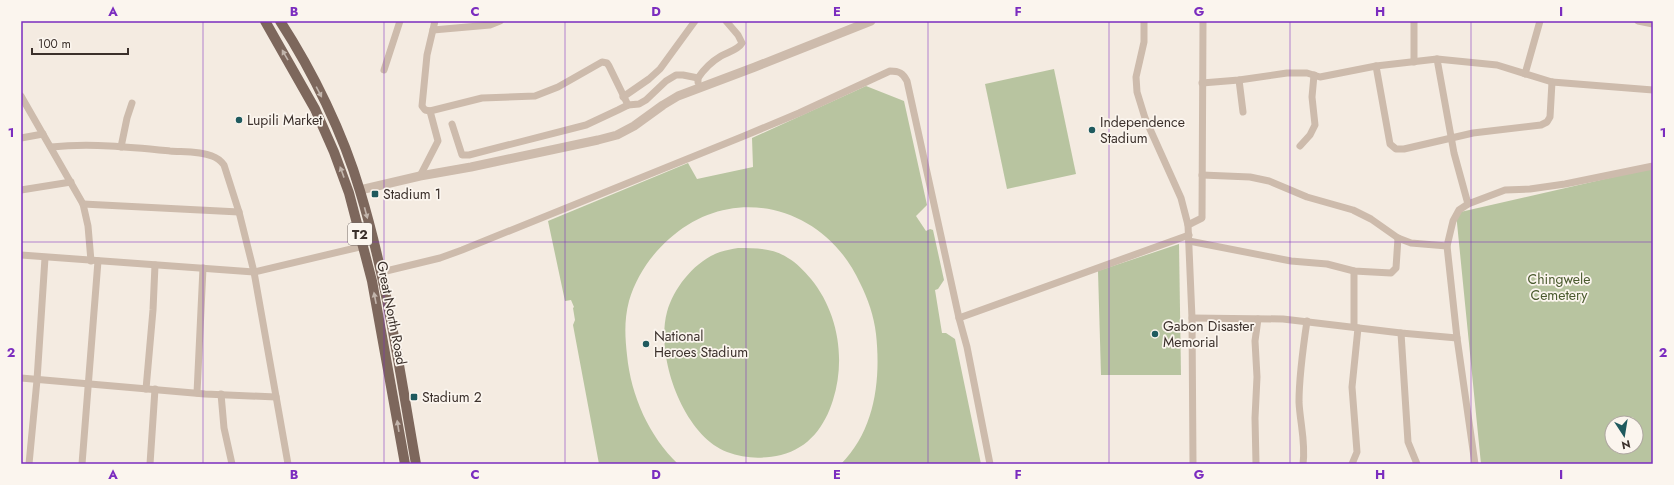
<svg xmlns="http://www.w3.org/2000/svg" width="1674" height="485" viewBox="0 0 1674 485" font-family="Jost,sans-serif">
<rect width="100%" height="100%" fill="#f4ebe1"/>
<g fill="#b8c4a0" fill-rule="evenodd">
<polygon points="1054,69 1076,174 1007,189 985,84"/>
<path d="M866,86L904,101L927,205L916,216L926,231L930,229L933,230L944,280L938,289L935,290L942,333H946L955,339L981,464H841C875,430 881,380 876,334C874,316 868,299 860,283C825,206 733,181 669,239C650,256 636,277 629,301C624,320 625,337 627,355C631,396 649,436 678,464H599L573,325L575,320L573,308L574,307L571,300L565,301L548,221L688,163L697,179L753,167L752,138Z"/>
<path d="M1653,168V464H1481L1456,213ZM1612,423H1636V447H1612Z"/>
<polygon points="1179,244 1181,375 1101,375 1098,271"/>
<path d="M738,248C756,248 773,248 788,258C797,263 804,271 811,279C838,312 846,359 833,400C825,426 809,448 781,455C763,459 745,459 727,452C683,435 655,356 667,312C674,287 695,261 720,252C726,250 732,249 738,248Z"/>
</g>
<g fill="none" stroke-linecap="round" stroke-linejoin="round">
<g stroke="#cdbbac" stroke-width="7">
<polyline points="435,21 427,55 422,106 425,110 430,111 482,98 535,96 558,87 602,62 607,63 609,66 628,105"/>
<polyline points="1144,21 1144,42 1136,77 1137,92 1145,118 1181,198 1188,225 1192,318 1193,464"/>
<polyline points="1414,21 1414,62"/>
<polyline points="1638,21 1653,24"/>
<polyline points="433,30 490,25 500,21"/>
<polyline points="1437,59 1454,153 1468,204"/>
<polyline points="1376,66 1390,144 1396,149 1404,149 1473,133 1541,125 1547,122 1550,117 1552,82"/>
<polyline points="384,70 400,21"/>
<polyline points="1525,74 1540,21"/>
<polyline points="1239,80 1243,112"/>
<path d="M698,82V78C704,69 711,62 721,56C728,52 738,50 742,43L738,35L726,21"/>
<polyline points="1202,83 1239,80 1287,73 1307,73 1320,77 1376,66 1437,59 1497,65 1552,82 1653,90"/>
<polyline points="21,96 83,204 88,226 91,261"/>
<polyline points="623,97 649,79 660,69 695,21"/>
<polyline points="452,124 462,155 469,155 586,125 618,110 628,105 639,104 646,100 666,81 676,75 683,75 698,78"/>
<polyline points="21,138 43,134"/>
<polyline points="1300,146 1310,135 1315,125 1312,97 1314,75"/>
<path d="M51,147C91,143 130,147 170,151C183,152 200,151 212,156C218,158 221,161 224,165L239,212L254,272L288,464"/>
<polyline points="121,147 127,118 132,103"/>
<polyline points="1202,175 1250,177 1269,181 1307,197 1353,210 1371,219 1398,238 1411,243 1447,246"/>
<polyline points="420,176 438,141 430,111"/>
<polyline points="21,190 71,182"/>
<polyline points="83,204 239,212"/>
<polyline points="1188,225 1202,218 1203,21"/>
<polyline points="1189,241 1291,261 1327,264 1354,271 1391,273 1396,268 1398,238"/>
<polyline points="21,255 254,272 364,246"/>
<polyline points="1354,271 1354,327"/>
<path d="M382,272L440,258L462,250L744,136L799,113L890,71C899,71 903,73 907,81L959,318L967,347L990,464"/>
<polyline points="959,318 1189,235"/>
<polyline points="1192,318 1283,319 1401,333 1457,338"/>
<polyline points="1401,333 1408,442 1417,464"/>
<polyline points="21,378 205,394 276,397"/>
<polyline points="146,389 153,310 155,265"/>
<polyline points="197,393 203,268"/>
<polyline points="221,394 224,428 232,464"/>
<polyline points="29,464 37,380 45,258"/>
<polyline points="82,464 98,261"/>
<polyline points="150,464 155,389"/>
<polyline points="1256,464 1255,418 1257,377 1255,341 1258,319"/>
<path d="M1303,464C1306,443 1300,423 1299,402C1299,375 1303,348 1307,321"/>
<polyline points="1352,464 1357,452 1352,387 1358,328"/>
<polyline points="1475,464 1457,338 1447,246 1453,221 1459,210 1468,204 1505,190 1530,189 1565,184 1653,166"/>
</g>
<polyline stroke="#cdbbac" stroke-width="9" points="360,190 420,176 471,167 598,140 617,135 634,126 663,105 678,96 755,67 871,21"/>
<g stroke="#7d675c" stroke-width="10">
<polyline points="265,21 315,109 334,152 349,193 372,281 405,464"/>
<path d="M280,21C313,72 343,133 360,191C387,280 400,373 416,464"/>
</g>
</g>
<defs><path id="oneway-solid" d="M-6-.8H1V-3.2L6.5 0L1 3.2V.8H-6Z"/></defs>
<g fill="#c2b5ac">
<use href="#oneway-solid" transform="translate(285 55) rotate(-120)"/>
<use href="#oneway-solid" transform="translate(319 92) rotate(62)"/>
<use href="#oneway-solid" transform="translate(342 172) rotate(-110)"/>
<use href="#oneway-solid" transform="translate(366 213) rotate(75)"/>
<use href="#oneway-solid" transform="translate(375 298) rotate(-101)"/>
<use href="#oneway-solid" transform="translate(398 426) rotate(-99)"/>
</g>
<path fill="none" stroke="#7b2cbf" stroke-width="1" stroke-opacity="0.55" d="M203,21V464M384,21V464M565,21V464M746,21V464M928,21V464M1109,21V464M1290,21V464M1471,21V464M21,242H1653"/>
<g fill="#1f5a5e" stroke="#fbf5ee" stroke-width="1.5">
<circle cx="239" cy="120" r="4"/>
<circle cx="1092" cy="130" r="4"/>
<rect x="371" y="190" width="8" height="8" rx="2"/>
<circle cx="1155" cy="334" r="4"/>
<circle cx="646" cy="344" r="4"/>
<rect x="410" y="393" width="8" height="8" rx="2"/>
</g>
<g text-anchor="middle" dominant-baseline="central" stroke-width="3.5" stroke-linejoin="round" paint-order="stroke">
<rect fill="#fbf5ee" stroke="#756b66" stroke-width="1" x="348" y="223" width="24" height="22" rx="3"/>
<g font-size="13" font-weight="bold" fill="#3b302b">
<text x="360" y="234">T2</text>
</g>
<g font-size="14" fill="#3b302b" stroke="#fbf5ee" text-anchor="start">
<text x="247" y="120">Lupili Market</text>
<text x="1100" y="122">Independence<tspan x="1100" dy="16">Stadium</tspan></text>
<text x="383" y="194">Stadium 1</text>
<text x="1163" y="326">Gabon Disaster<tspan x="1163" dy="16">Memorial</tspan></text>
<text x="654" y="336">National<tspan x="654" dy="16">Heroes Stadium</tspan></text>
<text x="422" y="397">Stadium 2</text>
</g>
<g font-size="14" fill="#4a5a2e" stroke="#fbf5ee">
<text x="1559" y="279">Chingwele<tspan x="1559" dy="16">Cemetery</tspan></text>
</g>
<g font-size="14" fill="#3b302b" stroke="#fbf5ee">
<text transform="translate(392 313) rotate(79)">Great North Road</text>
</g>
</g>
<rect width="1674" height="485" fill="none" stroke="#fbf5ee" stroke-width="44"/>
<g transform="translate(1624 435) rotate(168)"><circle r="19" fill="#fbf5ee" stroke="#aea6a0"/>
<path d="M0-3L7 15L0 10L-7 15Z" fill="#1f5a5e"/>
<text y="-6" font-size="11" font-weight="bold" text-anchor="middle" fill="#3b302b">N</text>
</g>
<path d="M32 48v6h96v-6" fill="none" stroke="#3b302b" stroke-width="2"/>
<text x="38" y="48" font-size="12" fill="#3b302b" stroke="#fbf5ee" stroke-width="3" paint-order="stroke">100 m</text>
<rect x="22" y="22" width="1630" height="441" fill="none" stroke="#7b2cbf" stroke-width="1.5"/>
<g font-size="13" text-anchor="middle" font-weight="bold" fill="#7b2cbf">
<text x="113" y="16">A</text>
<text x="294" y="16">B</text>
<text x="475" y="16">C</text>
<text x="656" y="16">D</text>
<text x="837" y="16">E</text>
<text x="1018" y="16">F</text>
<text x="1199" y="16">G</text>
<text x="1380" y="16">H</text>
<text x="1561" y="16">I</text>
<text x="11" y="137">1</text>
<text x="1663" y="137">1</text>
<text x="11" y="357">2</text>
<text x="1663" y="357">2</text>
<text x="113" y="479">A</text>
<text x="294" y="479">B</text>
<text x="475" y="479">C</text>
<text x="656" y="479">D</text>
<text x="837" y="479">E</text>
<text x="1018" y="479">F</text>
<text x="1199" y="479">G</text>
<text x="1380" y="479">H</text>
<text x="1561" y="479">I</text>
</g>
</svg>
